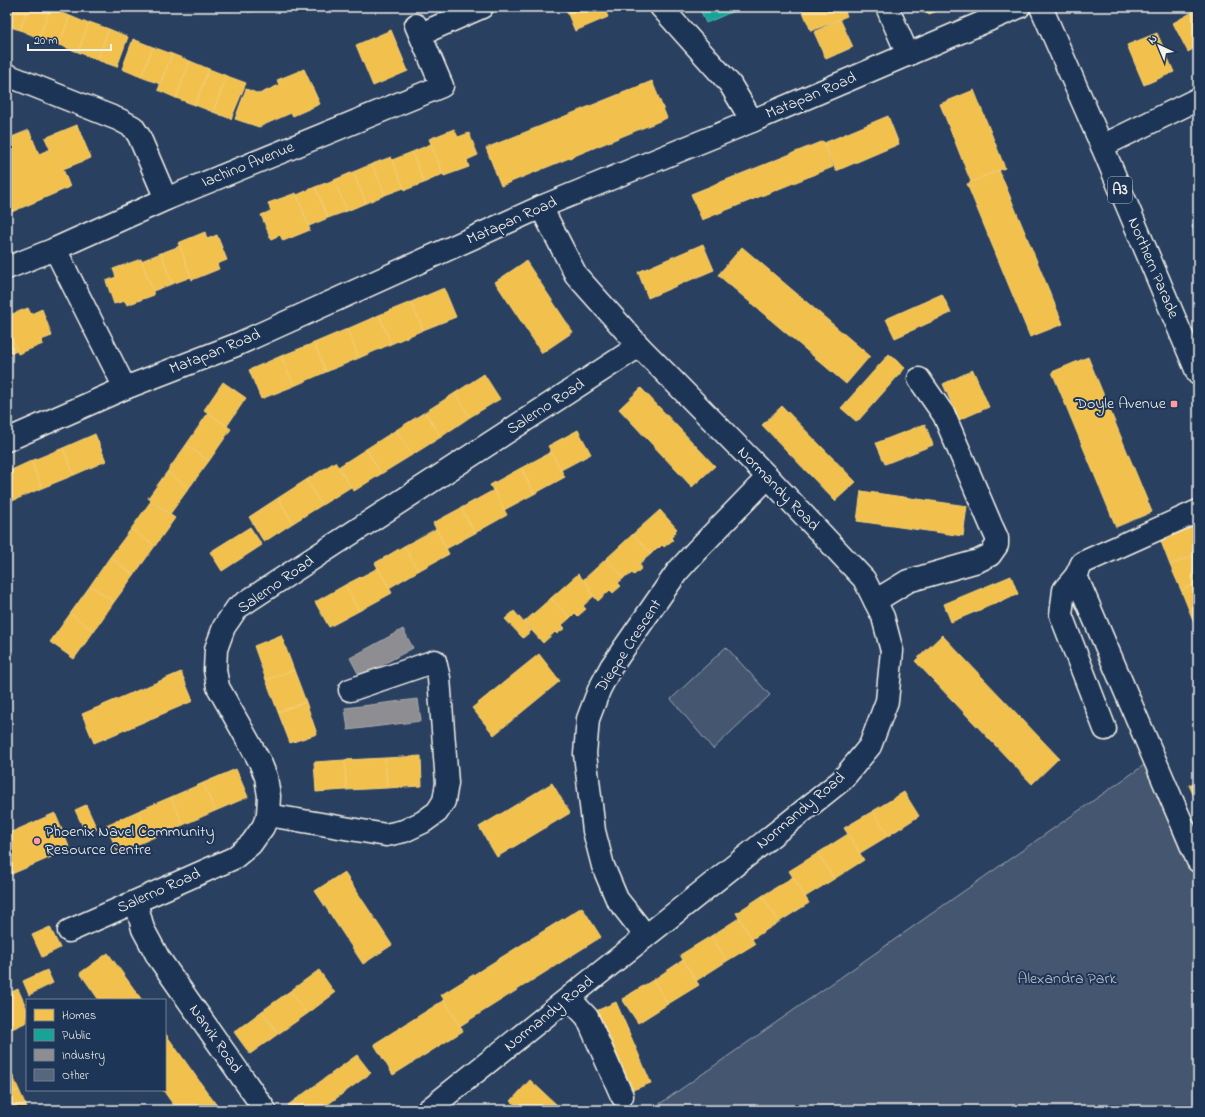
<svg xmlns="http://www.w3.org/2000/svg" width="1205" height="1117" viewBox="0 0 1205 1117" font-family="'Indie Flower',sans-serif">
<rect width="100%" height="100%" fill="#2a4060"/>
<filter id="ink" filterUnits="userSpaceOnUse"><feTurbulence type="fractalNoise" baseFrequency=".025" numOctaves="2"/><feDisplacementMap in="SourceGraphic" scale="8" xChannelSelector="R" yChannelSelector="G"/><feConvolveMatrix kernelMatrix="1 2 1 2 8 2 1 2 1" color-interpolation-filters="sRGB"/></filter>
<g filter="url(#ink)">
<g fill="#445771" stroke="#9ca4ac">
<polygon points="726,647 770,695 713,749 671,699"/>
<polygon points="1147,763 1198,882 1198,1110 651,1110"/>
</g>
<g fill="#f2c14e" stroke="#f3cf7c">
<polygon points="7,7 28,7 20,30 7,26"/>
<polygon points="28,7 45,7 50,9 39,38 20,30"/>
<polygon points="247,7 276,7 248,12"/>
<polygon points="565,7 604,7 608,17 575,31"/>
<polygon points="801,7 843,7 847,16 811,31"/>
<polygon points="909,7 936,7 935,8 937,11 929,14 910,9"/>
<polygon points="50,9 70,16 59,45 39,38"/>
<polygon points="1198,9 1198,46 1188,52 1173,23"/>
<polygon points="70,16 89,24 78,52 59,45"/>
<polygon points="840,19 853,47 826,59 814,32"/>
<polygon points="89,22 109,29 97,60 78,52"/>
<polygon points="109,29 128,37 117,67 97,60"/>
<polygon points="391,30 408,71 373,86 356,45"/>
<polygon points="1157,33 1174,72 1144,85 1127,45"/>
<polygon points="133,39 153,47 141,77 122,69"/>
<polygon points="153,47 172,54 160,84 141,77"/>
<polygon points="172,54 190,61 176,98 158,90"/>
<polygon points="190,61 209,69 195,105 176,98"/>
<polygon points="209,69 227,76 213,112 195,105"/>
<polygon points="304,69 320,104 293,116 291,113 259,127 235,119 246,89 259,94 279,85 277,80"/>
<polygon points="227,76 246,83 231,119 213,112"/>
<polygon points="652,81 667,118 501,186 486,148"/>
<polygon points="974,90 1005,168 971,182 940,104"/>
<polygon points="888,116 899,144 836,171 824,143"/>
<polygon points="77,125 91,158 63,169 70,187 7,214 7,139 29,130 39,154 50,149 45,138"/>
<polygon points="454,129 458,137 469,133 478,155 467,160 469,167 444,176 429,139"/>
<polygon points="823,141 833,167 702,220 691,194"/>
<polygon points="431,144 443,174 424,183 412,152"/>
<polygon points="412,152 424,183 405,190 392,160"/>
<polygon points="391,157 404,188 385,195 372,164"/>
<polygon points="372,164 385,195 366,203 353,172"/>
<polygon points="999,170 1063,324 1030,337 967,184"/>
<polygon points="353,172 366,203 347,211 334,180"/>
<polygon points="334,180 347,211 328,218 315,187"/>
<polygon points="315,187 328,218 309,226 297,195"/>
<polygon points="296,193 310,230 283,241 280,235 271,239 261,215 271,211 268,203"/>
<polygon points="205,232 207,239 217,235 227,260 217,264 219,269 192,280 178,243"/>
<polygon points="703,244 714,270 648,298 638,272"/>
<polygon points="180,246 191,277 172,284 161,253"/>
<polygon points="742,247 870,356 846,384 718,275"/>
<polygon points="161,253 172,284 153,291 141,261"/>
<polygon points="141,259 154,295 127,305 125,301 114,304 106,281 116,277 113,269"/>
<polygon points="526,261 573,332 542,353 495,282"/>
<polygon points="444,288 456,317 423,330 411,302"/>
<polygon points="942,294 951,313 895,338 886,319"/>
<polygon points="411,302 423,330 391,344 379,315"/>
<polygon points="28,308 31,314 42,309 52,336 41,340 43,344 18,354 7,326 7,316"/>
<polygon points="379,315 391,344 359,358 347,329"/>
<polygon points="7,326 17,351 7,355"/>
<polygon points="347,329 359,358 326,372 314,343"/>
<polygon points="314,343 326,372 294,386 281,356"/>
<polygon points="889,354 905,368 857,422 841,408"/>
<polygon points="281,356 294,386 261,399 249,370"/>
<polygon points="1088,357 1152,512 1116,527 1052,372"/>
<polygon points="973,370 989,407 959,420 943,384"/>
<polygon points="484,374 500,399 470,417 455,393"/>
<polygon points="223,382 246,398 227,426 204,410"/>
<polygon points="641,388 715,466 692,487 619,409"/>
<polygon points="455,393 470,417 441,437 425,412"/>
<polygon points="782,406 856,482 835,501 762,425"/>
<polygon points="425,412 441,437 412,455 396,430"/>
<polygon points="208,413 231,429 209,461 186,445"/>
<polygon points="925,424 933,445 885,464 876,443"/>
<polygon points="396,430 412,455 381,474 366,449"/>
<polygon points="578,430 591,454 561,470 548,446"/>
<polygon points="95,434 106,461 74,475 63,448"/>
<polygon points="186,445 209,461 189,488 167,472"/>
<polygon points="63,448 74,475 42,488 31,461"/>
<polygon points="366,449 381,474 354,491 338,467"/>
<polygon points="551,452 565,477 534,494 521,468"/>
<polygon points="31,461 42,488 10,502 7,494 7,472"/>
<polygon points="335,462 351,487 322,505 306,480"/>
<polygon points="521,468 534,494 504,510 490,485"/>
<polygon points="167,472 189,488 170,514 148,498"/>
<polygon points="306,480 322,505 293,523 278,498"/>
<polygon points="494,490 507,515 475,533 461,508"/>
<polygon points="861,491 967,506 963,536 857,521"/>
<polygon points="278,498 293,523 264,542 249,517"/>
<polygon points="151,501 175,518 155,546 131,529"/>
<polygon points="461,508 475,533 446,549 433,523"/>
<polygon points="660,510 677,529 675,531 676,532 671,538 673,540 664,547 662,545 659,548 658,547 651,554 633,534"/>
<polygon points="1197,524 1198,527 1198,554 1170,565 1160,539"/>
<polygon points="250,527 262,545 222,571 210,552"/>
<polygon points="131,529 155,546 134,575 110,557"/>
<polygon points="436,529 449,554 418,571 404,546"/>
<polygon points="633,534 651,554 639,564 642,568 634,575 632,573 627,577 625,576 624,578 606,559"/>
<polygon points="404,546 418,571 389,588 375,563"/>
<polygon points="1198,554 1198,583 1181,590 1170,565"/>
<polygon points="110,557 134,575 114,602 90,586"/>
<polygon points="606,559 624,578 618,583 621,586 613,593 610,590 598,601 588,590 591,588 583,580"/>
<polygon points="378,568 392,593 359,611 345,585"/>
<polygon points="578,574 591,588 588,590 594,596 583,606 586,609 578,616 575,613 570,618 551,598"/>
<polygon points="1011,576 1018,594 951,622 944,604"/>
<polygon points="1198,583 1198,612 1191,615 1181,590"/>
<polygon points="345,585 359,611 329,627 315,602"/>
<polygon points="90,586 114,602 94,631 70,614"/>
<polygon points="551,598 570,618 562,625 565,628 557,634 555,632 543,643 524,622"/>
<polygon points="514,611 531,631 523,638 505,619"/>
<polygon points="1198,612 1198,632 1191,615"/>
<polygon points="70,614 94,631 74,659 50,642"/>
<polygon points="281,635 294,670 266,680 254,646"/>
<polygon points="942,635 1059,758 1032,784 915,661"/>
<polygon points="539,654 560,681 494,735 472,708"/>
<polygon points="294,670 306,702 278,712 266,680"/>
<polygon points="181,672 193,701 94,743 82,714"/>
<polygon points="306,702 317,734 290,743 278,712"/>
<polygon points="421,756 422,786 387,788 385,758"/>
<polygon points="385,758 387,788 346,790 345,760"/>
<polygon points="345,760 346,790 316,792 314,762"/>
<polygon points="236,769 248,797 215,811 203,783"/>
<polygon points="1198,781 1198,805 1189,785"/>
<polygon points="203,783 215,811 183,825 171,797"/>
<polygon points="552,783 570,813 497,857 479,827"/>
<polygon points="904,792 919,816 888,836 873,811"/>
<polygon points="171,797 183,825 150,839 138,811"/>
<polygon points="86,805 97,829 86,833 75,810"/>
<polygon points="138,811 150,839 118,853 106,825"/>
<polygon points="873,811 888,836 860,853 844,828"/>
<polygon points="55,813 70,849 7,876 7,834"/>
<polygon points="848,834 864,860 834,879 818,853"/>
<polygon points="818,853 834,879 805,897 789,871"/>
<polygon points="344,872 392,945 363,964 315,891"/>
<polygon points="793,877 809,903 779,922 762,896"/>
<polygon points="762,896 779,922 752,939 736,913"/>
<polygon points="582,907 601,937 460,1026 441,995"/>
<polygon points="739,918 755,944 727,961 711,936"/>
<polygon points="50,927 60,948 42,957 32,935"/>
<polygon points="711,936 727,961 696,981 680,955"/>
<polygon points="108,953 142,1000 99,1000 80,973"/>
<polygon points="683,960 699,985 668,1004 653,980"/>
<polygon points="47,970 53,983 29,995 23,981"/>
<polygon points="319,970 335,993 307,1014 290,991"/>
<polygon points="653,980 668,1004 638,1023 622,999"/>
<polygon points="18,989 27,1009 27,1022 14,1028 7,1012 7,994"/>
<polygon points="290,991 307,1014 278,1034 262,1011"/>
<polygon points="444,1000 463,1031 393,1075 374,1044"/>
<polygon points="616,1002 651,1083 630,1091 596,1011"/>
<polygon points="262,1011 278,1034 250,1054 234,1032"/>
<polygon points="7,1012 14,1028 7,1030"/>
<polygon points="165,1033 220,1110 177,1110 163,1090 165,1090"/>
<polygon points="357,1055 371,1073 320,1110 292,1110 288,1105"/>
<polygon points="11,1072 19,1090 7,1095 7,1074"/>
<polygon points="530,1080 557,1105 552,1110 521,1110 511,1101"/>
<polygon points="19,1090 27,1108 22,1110 7,1110 7,1095"/>
</g>
<polygon fill="#17a398" stroke="#59bab0" points="699,7 743,7 706,23"/>
<g fill="#8d8d92" stroke="#acabac">
<polygon points="403,629 413,648 360,677 350,658"/>
<polygon points="418,699 421,721 348,730 345,708"/>
</g>
<polygon fill="#56677d" stroke="#f4f1e8" points="1198,224 1198,240 1192,226"/>
<g fill="none" stroke-linecap="round" stroke-linejoin="round">
<g stroke="#f4f1e8" stroke-width="25">
<g id="minor">
<polyline points="661,7 730,84 752,121"/>
<polyline points="887,7 908,55"/>
<polyline points="432,29 482,7"/>
<polyline points="7,75 120,120 133,127 139,136 166,199"/>
<polyline points="1102,146 1198,99"/>
<polyline points="55,249 125,388"/>
<polyline points="7,268 55,249 166,199 442,86 416,25"/>
<polyline points="7,440 125,388 236,345 541,207 752,121 1019,7"/>
<polyline points="1198,511 1082,563 1076,576 1198,861"/>
<polyline points="1076,576 1064,590 1061,615 1105,729"/>
<polyline points="875,601 908,581 978,561 990,555 997,545 997,538 991,525 944,415 919,379"/>
<polyline points="268,815 386,835 404,831 423,822 437,812 444,801 447,783 439,678 435,661 350,690"/>
<polyline points="136,902 143,929 158,957 265,1110"/>
<polyline points="69,931 234,858 251,844 263,827 268,815 269,796 266,777 260,762 218,687 215,670 216,649 224,627 237,608 639,346"/>
<polyline points="646,936 617,899 603,866 594,831 585,754 588,719 599,690 611,667 677,572 697,550 768,477"/>
<polyline points="569,998 587,1017 622,1096"/>
<polyline points="428,1110 842,780 870,746 887,701 892,651 883,617 864,579 768,477 639,346 576,275 541,207"/>
</g>
</g>
<g stroke="#f4f1e8" stroke-width="25">
<polyline id="major" points="1041,7 1102,146 1198,374"/>
</g>
<use href="#minor" stroke="#1d3557" stroke-width="22"/>
<use href="#major" stroke="#1d3557" stroke-width="22"/>
</g>
</g>
<g fill="#ff9aa2" stroke="#1d3557" stroke-width="1.5">
<rect x="1170" y="400" width="8" height="8" rx="2"/>
<circle cx="37" cy="841" r="4"/>
</g>
<g text-anchor="middle" dominant-baseline="central" stroke-width="4" stroke-linejoin="round" paint-order="stroke">
<rect fill="#1d3557" stroke="#b4b9bc" stroke-width="1" x="1108" y="177" width="24" height="26" rx="3"/>
<g font-size="15" font-weight="bold" fill="#f4f1e8">
<text x="1120" y="190">A3</text>
</g>
<g font-size="16" fill="#f4f1e8" stroke="#1d3557">
<text transform="translate(811 96) rotate(-23)">Matapan Road</text>
<text transform="translate(248 165) rotate(-22)">Iachino Avenue</text>
<text transform="translate(512 221) rotate(-24)">Matapan Road</text>
<text transform="translate(1153 268) rotate(67)">Northern Parade</text>
<text transform="translate(215 352) rotate(-22)">Matapan Road</text>
<text transform="translate(546 407) rotate(-33)">Salerno Road</text>
<text transform="translate(778 489) rotate(46)">Normandy Road</text>
<text transform="translate(276 585) rotate(-35)">Salerno Road</text>
<text transform="translate(629 646) rotate(-57)">Dieppe Crescent</text>
<text transform="translate(801 811) rotate(-40)">Normandy Road</text>
<text transform="translate(159 891) rotate(-24)">Salerno Road</text>
<text transform="translate(549 1014) rotate(-39)">Normandy Road</text>
<text transform="translate(215 1039) rotate(55)">Narvik Road</text>
</g>
<g font-size="16" fill="#f4f1e8" stroke="#1d3557" text-anchor="end">
<text x="1166" y="404">Doyle Avenue</text>
<text x="45" y="832" text-anchor="start">Phoenix Navel Community<tspan x="45" dy="18">Resource Centre</tspan></text>
</g>
<g font-size="16" fill="#bfc3c4" stroke="#1d3557">
<text x="1067" y="979">Alexandra Park</text>
</g>
</g>
<rect width="1205" height="1117" fill="none" stroke="#1d3557" stroke-width="24"/>
<rect x="12" y="12" width="1181" height="1093" fill="none" stroke="#f4f1e8" stroke-width="1.5" filter="url(#ink)"/>
<rect x="26" y="999" width="140" height="92" fill="#1d3557" stroke="#738091"/>
<rect x="34" y="1009" width="20" height="12" fill="#f2c14e" stroke="#738091"/>
<text x="62" y="1019" font-size="12" fill="#f4f1e8">Homes</text>
<rect x="34" y="1029" width="20" height="12" fill="#17a398" stroke="#738091"/>
<text x="62" y="1039" font-size="12" fill="#f4f1e8">Public</text>
<rect x="34" y="1049" width="20" height="12" fill="#8d8d92" stroke="#738091"/>
<text x="62" y="1059" font-size="12" fill="#f4f1e8">Industry</text>
<rect x="34" y="1069" width="20" height="12" fill="#56677d" stroke="#738091"/>
<text x="62" y="1079" font-size="12" fill="#f4f1e8">Other</text>
<g transform="translate(1159 46) rotate(316)" stroke="#1d3557" stroke-width="3" paint-order="stroke">
<path d="M0-3L7 15L0 10L-7 15Z" fill="#f4f1e8"/>
<text y="-6" font-size="11" font-weight="bold" text-anchor="middle" fill="#f4f1e8">N</text>
</g>
<path d="M28 44v6h83v-6" fill="none" stroke="#f4f1e8" stroke-width="2"/>
<text x="34" y="44" font-size="12" fill="#f4f1e8" stroke="#1d3557" stroke-width="3" paint-order="stroke">20 m</text>
</svg>
